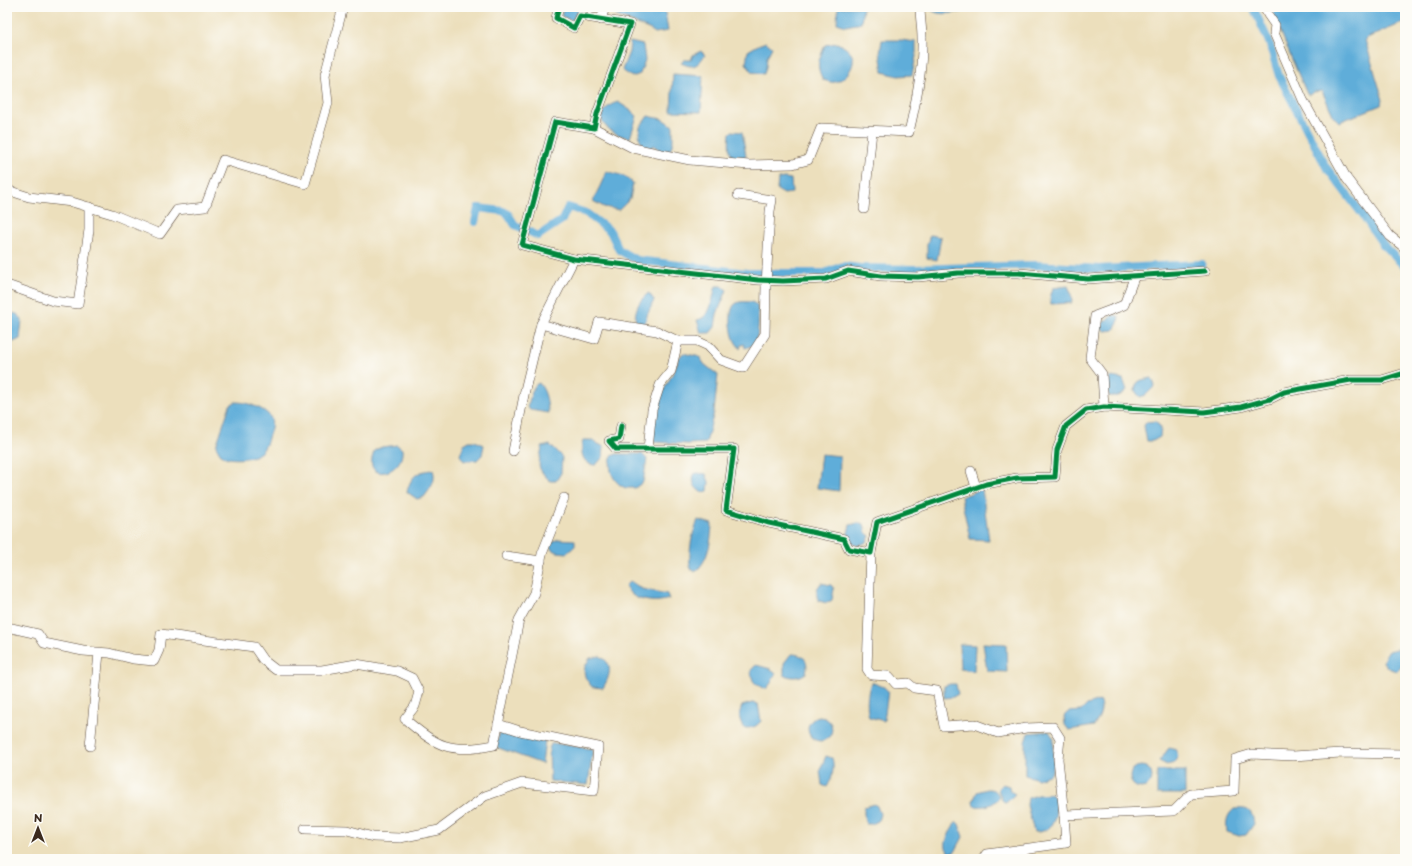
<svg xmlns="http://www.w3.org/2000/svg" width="1412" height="866" viewBox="0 0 1412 866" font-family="'Playpen Sans',sans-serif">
<rect width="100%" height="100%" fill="#fdfcf7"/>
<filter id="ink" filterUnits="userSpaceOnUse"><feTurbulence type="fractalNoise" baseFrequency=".025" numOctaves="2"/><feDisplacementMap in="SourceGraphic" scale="8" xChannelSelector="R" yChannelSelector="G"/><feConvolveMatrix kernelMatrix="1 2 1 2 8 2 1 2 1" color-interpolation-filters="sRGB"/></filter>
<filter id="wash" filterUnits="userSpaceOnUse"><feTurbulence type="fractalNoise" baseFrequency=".012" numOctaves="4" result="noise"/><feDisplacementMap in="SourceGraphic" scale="16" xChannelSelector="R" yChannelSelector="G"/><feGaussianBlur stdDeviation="0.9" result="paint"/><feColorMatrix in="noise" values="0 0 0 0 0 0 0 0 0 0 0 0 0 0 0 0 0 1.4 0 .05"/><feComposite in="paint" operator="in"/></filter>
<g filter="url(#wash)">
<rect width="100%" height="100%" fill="#ecdfbc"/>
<g fill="#5fadd9" stroke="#4d6c7c">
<polygon points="564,7 600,7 599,10 579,9 572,21 561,16"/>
<polygon points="613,7 646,7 665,12 668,31 655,33 651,30 610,13"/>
<polygon points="838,7 863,7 861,23 846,26 837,23"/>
<path d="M929,7H964L961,12C951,13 935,17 929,7Z"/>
<polygon points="1271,7 1405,7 1405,22 1367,38 1365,40 1383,100 1381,105 1339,122 1334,117 1322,91 1314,92 1309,95 1307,94 1290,55"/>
<polygon points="882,40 901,40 916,42 916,56 912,75 898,76 883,72 880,52"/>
<polygon points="630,42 643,45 645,60 640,74 632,77 622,70 629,52"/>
<polygon points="766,42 772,47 767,57 766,67 764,74 752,72 746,63 748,51 758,45"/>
<path d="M837,43C843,46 851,50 853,58C855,68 844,80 835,82C832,83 827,81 823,80C815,64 819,61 825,45Z"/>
<path d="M701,51L705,55C697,66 694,69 681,63L684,60H691L693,55Z"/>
<polygon points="673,74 703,76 701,112 671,111"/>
<path d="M618,102L633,112L637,116L630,138C619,136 606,131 601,119C604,109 608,105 618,102Z"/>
<polygon points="648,116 662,119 673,126 673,142 670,151 658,151 657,147 653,145 651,149 642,144 639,137 640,127"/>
<path d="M732,131L742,132L746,156L740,160L734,159C728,151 729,143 730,133Z"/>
<path d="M606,171L624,176L633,183L630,199L619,210L604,207L593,201C597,191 603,182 606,171Z"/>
<polygon points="784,178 791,179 792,193 784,194 777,190 778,179"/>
<polygon points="930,235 941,237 937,260 927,258 927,244"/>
<path d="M716,286H722L727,290L717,314L715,327L710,333H701L697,320C712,317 712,298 716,286Z"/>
<polygon points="1068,286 1071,293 1072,303 1051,304 1050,298 1053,288"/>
<path d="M649,293L654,300C651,308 646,315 645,324L637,325C632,314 639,299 649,293Z"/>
<path d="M752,302L757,305C759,318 759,331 755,345L745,348L744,344L741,345L740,349C739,346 736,344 735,341C731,334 727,307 737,303C740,301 748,302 752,302Z"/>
<polygon points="7,312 17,314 22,320 20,339 7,345"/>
<polygon points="1113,315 1119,316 1118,323 1114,330 1105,331 1101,328 1101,324"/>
<polygon points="683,353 700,357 704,364 718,375 714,412 706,443 687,444 654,442 653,424 659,399 674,371 679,358"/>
<path d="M1111,377L1123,379L1127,390C1121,396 1118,397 1109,396L1106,391L1105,382Z"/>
<path d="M1152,378L1155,386L1146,395L1140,397L1135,391C1136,379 1142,380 1152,378Z"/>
<path d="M539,383C546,391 548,403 548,413L530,410L527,407C531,400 531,385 539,383Z"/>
<path d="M235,402C244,402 250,404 259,408C275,416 273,423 268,438C267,442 265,448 261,452C253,459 232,461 223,456C220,454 218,449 216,446L230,405Z"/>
<polygon points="1156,421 1161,428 1160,437 1153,441 1147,441 1144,426 1146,422"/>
<path d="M583,440H591L604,447L603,457L596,465C582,465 580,452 583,440Z"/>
<polygon points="469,441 475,441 484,445 482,455 477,460 464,461 460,455 464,444"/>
<path d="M397,445L402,449C405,476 359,484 375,450L382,447Z"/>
<path d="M550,445L562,457L561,473L556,481H550C535,466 539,466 542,447Z"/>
<path d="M616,454H642L647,459L643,482L635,488C633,488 628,488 626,488C613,484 607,467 612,456Z"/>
<polygon points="821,454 840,456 839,491 817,488"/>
<path d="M433,470C437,481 430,489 424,497L417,499L407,492C411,476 417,471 433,470Z"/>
<path d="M697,473L706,474L709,482L708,491L701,492C694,487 692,483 694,474Z"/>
<polygon points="982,489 989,540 970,539 961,497"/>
<path d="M698,520L712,524C711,541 709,560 695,572L690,569C689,550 691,537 698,520Z"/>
<polygon points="858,523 864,525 866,533 870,536 867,542 857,546 849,541 847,537 850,525"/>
<polygon points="558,539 575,540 575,546 567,553 557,552 552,549 551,543"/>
<path d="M630,581L642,589L667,594L669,599C659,603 639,602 631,594C629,592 627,589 625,586Z"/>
<polygon points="821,583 831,585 834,589 832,600 827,603 819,601 817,597 817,589"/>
<polygon points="983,643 1006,644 1007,672 987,671"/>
<polygon points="959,644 975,645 974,671 960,669"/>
<path d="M1398,649L1404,650C1404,660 1404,665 1396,671L1388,668L1383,662C1385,653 1388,650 1398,649Z"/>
<path d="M791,654C804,654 809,660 806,673C799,678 793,678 784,675V663Z"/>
<path d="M600,656C614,664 610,676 603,688L592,687C582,675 582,670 590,658Z"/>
<path d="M756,665L771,669L776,673L771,683L766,689C754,684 752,683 751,670Z"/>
<path d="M871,682L884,687L888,691L884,721L869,717C866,706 867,694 871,682Z"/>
<polygon points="950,684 956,684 958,694 953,697 944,698 944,686"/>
<path d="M1099,701C1104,709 1099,718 1094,726L1069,730L1065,725L1064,716L1068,712L1081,711L1087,705Z"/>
<path d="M752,703L758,704L761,721C756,727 753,728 744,728C739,720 738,715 742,706Z"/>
<circle cx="820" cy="729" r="12"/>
<polygon points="500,729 545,741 542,764 496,747"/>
<polygon points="1049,731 1054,739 1053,749 1054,765 1051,774 1038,779 1025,775 1025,742 1028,733"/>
<polygon points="552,743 593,749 588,785 550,781 549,748"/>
<polygon points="1169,748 1176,750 1178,756 1174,763 1167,765 1159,761"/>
<path d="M826,756L832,758C835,768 832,779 827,787L822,785L820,770Z"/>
<circle cx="1141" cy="777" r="11"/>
<rect x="1157" y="771" width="28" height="23"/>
<polygon points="1002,784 1009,786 1010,791 1015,794 1006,803 1002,800 998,789"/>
<path d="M987,789C994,789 998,791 999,798C992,806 985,807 974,806L973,802L977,792Z"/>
<path d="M1051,794L1056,798C1057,815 1055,833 1034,832L1027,805L1028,798L1038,795Z"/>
<polygon points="874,804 877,806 880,814 878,821 872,824 866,824 864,816 864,807"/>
<path d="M1234,809C1248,808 1252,809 1254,824L1246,835L1239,836L1227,832C1226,822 1226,816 1234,809Z"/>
<path d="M957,822L959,824L963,837L955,852L949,853C943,845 946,841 950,832C952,828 953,825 957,822Z"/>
</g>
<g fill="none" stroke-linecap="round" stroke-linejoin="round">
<g stroke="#5fadd9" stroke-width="8">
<polyline points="1253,7 1269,42 1279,76 1326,167 1362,214 1384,246 1405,267"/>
<polyline points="475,222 478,208 503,211 508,214 515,225 538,236 562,220 568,207 586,213 610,231 619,250 636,260 747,273 825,273 843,266 860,268 915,269 1035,265 1099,269 1202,264"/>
</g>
</g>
</g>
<g filter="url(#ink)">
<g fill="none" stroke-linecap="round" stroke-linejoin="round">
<g stroke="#564536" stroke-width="10">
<g id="street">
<polyline points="559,7 556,18 574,28 580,16 630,24 597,114 594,128 555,122 522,245 574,259 758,280 783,281 826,279 848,271 881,276 918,277 958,273 1019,273 1088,279 1205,271"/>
<polyline points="1264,7 1268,15 1275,25 1274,33 1303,100 1347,179 1390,236 1405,248"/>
<polyline points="601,20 605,7"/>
<path d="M594,128L633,148L690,160L749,165L793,164L808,160L821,128L909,132C916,102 923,69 922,38C922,28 920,17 920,7"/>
<polyline points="7,190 29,197 72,202 112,214 160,234 177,210 205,207 223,160 305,184 328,103 325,75 343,7"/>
<polyline points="738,195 772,200 770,211 767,268"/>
<polyline points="864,209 872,131"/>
<polyline points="574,259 541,324 594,339 599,322 657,331 678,341 697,341 708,346 721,360 743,368 765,334 766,285"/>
<polyline points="7,285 53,301 78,304 89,230 89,207"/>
<polyline points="1104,407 1102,374 1090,358 1095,316 1124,305 1135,275"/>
<polyline points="621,426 619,439 609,441 616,449 734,449 726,510 769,523 844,539 849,549 871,553 877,522 986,484 1017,478 1055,477 1057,450 1066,426 1086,410 1104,407 1204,412 1241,407 1270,399 1284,392 1351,380 1382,380 1405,373"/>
<polyline points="648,449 652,410 660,385 671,371 678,341"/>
<polyline points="513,451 525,390 541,324"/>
<polyline points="971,471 976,487"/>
<polyline points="871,553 867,669 871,675 889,676 896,684 908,683 914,688 937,691 944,726 974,724 998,733 1026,728 1053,727 1060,738 1058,759 1064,815 1174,811 1191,794 1234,791 1235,759 1252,754 1293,756 1341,753 1405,754"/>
<polyline points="506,556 541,561"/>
<path d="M7,627L38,634L44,643L83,651L109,653L133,659L154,661L159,650L161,634L254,647L263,660L276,670H322L356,664L397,671L412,678L419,692L415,706L405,719C436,747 452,754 494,745L519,620L534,593L542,554L564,498"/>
<polyline points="90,746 99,653"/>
<polyline points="305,829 347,830 373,837 400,838 439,830 485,796 522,783 594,791 598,747 520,731 498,724"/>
<polyline points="984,859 987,854 1066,843 1064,815"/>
</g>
</g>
<use href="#street" stroke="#fff" stroke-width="9"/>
<g stroke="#564536" stroke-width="10" stroke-linecap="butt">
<polyline id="street-bridge" points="766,285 767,268"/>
</g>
<use href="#street-bridge" stroke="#fff" stroke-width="9"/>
<g stroke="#fdfcf7" stroke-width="8">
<g id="cycleway">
<polyline points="559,7 556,18 574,28 580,16 630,24 597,114 594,128 555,122 522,245 574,259 758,280 783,281 826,279 848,271 881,276 918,277 958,273 1019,273 1088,279 1205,271"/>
<polyline points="621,426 619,439 609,441 616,449 734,449 726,510 769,523 844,539 849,549 871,553 877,522 986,484 1017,478 1055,477 1057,450 1066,426 1086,410 1104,407 1204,412 1241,407 1270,399 1284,392 1351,380 1382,380 1405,373"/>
</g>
</g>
<use href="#cycleway" stroke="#00873e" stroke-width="5"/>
</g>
</g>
<rect width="1412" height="866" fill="none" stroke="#fdfcf7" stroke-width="24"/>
<g transform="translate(38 828)" stroke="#fdfcf7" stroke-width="3" paint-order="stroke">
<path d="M0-3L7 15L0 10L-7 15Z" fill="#3b2a1e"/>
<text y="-6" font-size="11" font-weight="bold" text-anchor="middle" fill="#3b2a1e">N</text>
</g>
</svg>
